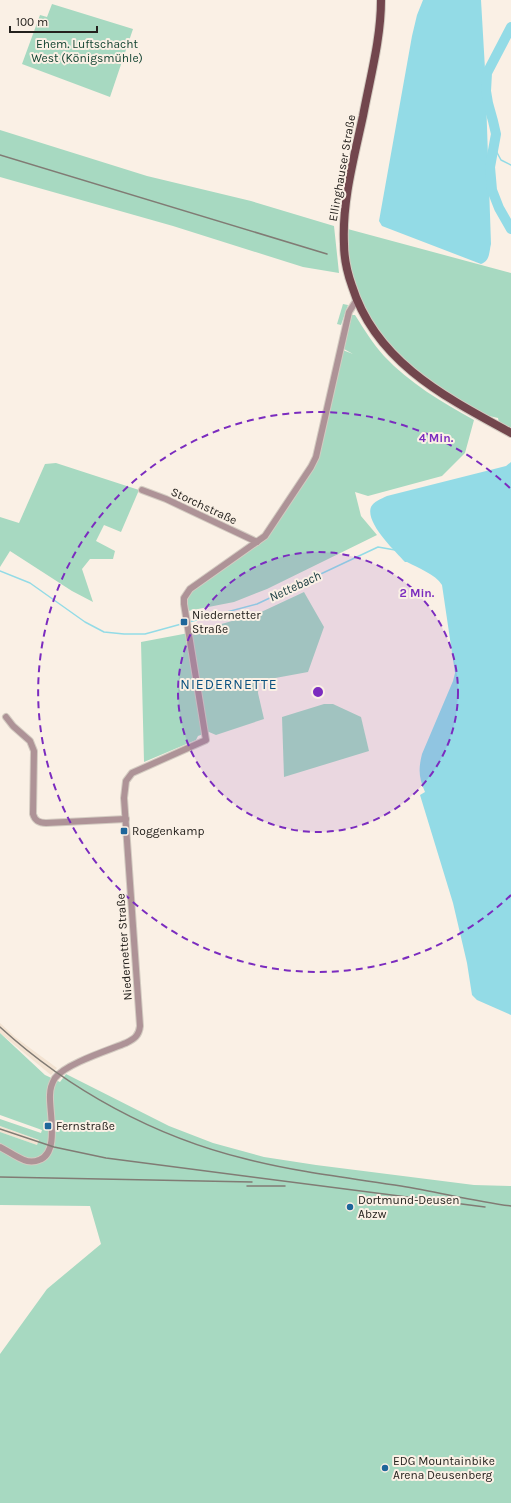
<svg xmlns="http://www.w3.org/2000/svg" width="511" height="1503" viewBox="0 0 511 1503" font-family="Karla,sans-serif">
<rect width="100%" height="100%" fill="#faf0e5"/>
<g fill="#f3e3d2">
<polygon points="0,1023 15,1037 57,1068 51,1075 0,1033"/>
<polygon points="0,1126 25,1135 48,1143 37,1145 0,1132"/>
</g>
<g fill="#a7d9c1">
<polygon points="52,4 133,29 110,97 22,64 40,15 47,17"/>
<polygon points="0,130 147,176 251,201 334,226 339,273 303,267 173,226 0,177"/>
<polygon points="344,228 511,273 511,431 500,427 498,418 476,413 410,370 371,328 349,276"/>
<polygon points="343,304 348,305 341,325 337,324"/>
<path d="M352,315H355C364,329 373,344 384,356C409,383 442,402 474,420L465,453L442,476L368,496L355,492L361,516L377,535L267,589L234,602L188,611L184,607L190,589L257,542L311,467L340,349L353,354L344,349Z"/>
<polygon points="56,463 139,490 121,532 104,525 96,541 115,551 113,559 90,559 82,569 93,602 72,591 10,551 0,567 0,517 19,523 45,464"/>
<polygon points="304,592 324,627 308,672 259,681 258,693 264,719 216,735 209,732 198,736 196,740 144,762 141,642 194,632 259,613"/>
<polygon points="324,704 333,704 361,717 369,751 284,777 282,717"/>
<polygon points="0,1033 45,1075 60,1082 66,1074 169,1126 213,1143 264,1157 316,1165 474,1185 511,1186 511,1503 0,1503 0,1354 47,1289 101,1244 90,1206 0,1205 0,1132 37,1145 39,1140 0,1126 0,1119 41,1133 42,1130 0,1115"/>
</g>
<g fill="#93dbe6">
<path d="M423,0H481L485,69L491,244C489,252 490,261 481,264L382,226L379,221L412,36L417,15Z"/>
<path d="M511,462V1015L477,1000L472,995L467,963L453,903L420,795L425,792C419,778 418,770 422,754L453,681L455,673L442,585C435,574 418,568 407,562H405C395,551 365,523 371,507C374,501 381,499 387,496L506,466Z"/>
</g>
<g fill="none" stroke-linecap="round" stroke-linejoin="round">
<g stroke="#93dbe6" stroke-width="1.5">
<polyline points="494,147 501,160 511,165"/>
<polyline points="0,571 30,583 85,622 104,632 124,634 145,634 185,623"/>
<polyline points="189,622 257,604 378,547 395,550"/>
</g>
<polyline stroke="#93dbe6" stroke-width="10" points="511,27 487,73 486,91 488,103 493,121 496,134 490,167 492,190 499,208 511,229"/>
<g stroke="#d3cbc1" stroke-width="8">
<g id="minor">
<polyline points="142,490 166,499 257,542"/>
<path d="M6,717L13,726L30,741L34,751L33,814C35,821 39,823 46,823L126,819"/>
<path d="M0,1147C8,1151 16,1157 24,1160C28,1162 35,1162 39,1160C60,1153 49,1112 50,1095C50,1089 52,1083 55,1078C65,1064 109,1050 126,1043C134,1039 139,1036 140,1026L124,798L126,781L132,773L206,740L184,604V598L190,589L265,536L311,467L316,457L349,312L356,301"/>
</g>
</g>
<g stroke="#d3cbc1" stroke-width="10">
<path id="major" d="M381,0C381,39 370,78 363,116C354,158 342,201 344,244C344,258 347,272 352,286C376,362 445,397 511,433"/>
</g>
<use href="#minor" stroke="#ae9397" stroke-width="6"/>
<use href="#major" stroke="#72464d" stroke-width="8"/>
<g stroke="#817b74" stroke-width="1.5">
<polyline points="0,155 327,254"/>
<path d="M0,1027C69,1090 155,1137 246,1159C297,1172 349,1178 401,1186C438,1192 474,1201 511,1206"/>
<polyline points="0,1129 54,1147 106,1158 485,1207"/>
<polyline points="0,1177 252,1182"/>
<polyline points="247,1186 285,1186"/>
</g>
</g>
<circle cx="318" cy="692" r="140" fill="#7b2cbf" fill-opacity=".12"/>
<g fill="none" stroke="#7b2cbf" stroke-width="2" stroke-dasharray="7 5">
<circle cx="318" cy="692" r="140"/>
<path d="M511 895A280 280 0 1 1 511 489"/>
</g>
<g fill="#1e669a" stroke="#faf0e5" stroke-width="1.5">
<rect x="180" y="618" width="8" height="8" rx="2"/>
<rect x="120" y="827" width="8" height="8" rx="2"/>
<rect x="44" y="1122" width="8" height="8" rx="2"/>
<circle cx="350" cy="1207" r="4"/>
<circle cx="385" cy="1468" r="4"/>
</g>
<g text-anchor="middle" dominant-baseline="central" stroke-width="4" stroke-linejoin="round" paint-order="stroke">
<g font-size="12" fill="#114331" stroke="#faf0e5">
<text x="87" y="44">Ehem. Luftschacht<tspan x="87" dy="14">West (Königsmühle)</tspan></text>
</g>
<g font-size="12" fill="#24211d" stroke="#faf0e5">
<text transform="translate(342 168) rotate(-80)">Ellinghauser Straße</text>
<text transform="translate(204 506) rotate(25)">Storchstraße</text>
<text transform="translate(124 947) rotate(-94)">Niedernetter Straße</text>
</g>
<g font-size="12" fill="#24211d" stroke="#faf0e5" text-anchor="start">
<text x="192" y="615">Niedernetter<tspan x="192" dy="14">Straße</tspan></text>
<text x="132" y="831">Roggenkamp</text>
<text x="56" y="1126">Fernstraße</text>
<text x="358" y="1200">Dortmund-Deusen<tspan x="358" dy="14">Abzw</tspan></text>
<text x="393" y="1461">EDG Mountainbike<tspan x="393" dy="14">Arena Deusenberg</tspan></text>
</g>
<g font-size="13" font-style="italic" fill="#15383d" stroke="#faf0e5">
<text transform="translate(295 586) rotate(-25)">Nettebach</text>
</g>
<g font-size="14" letter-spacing="1" fill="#0a507f" stroke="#faf0e5">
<text x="229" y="684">NIEDERNETTE</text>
</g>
</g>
<circle cx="318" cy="692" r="6" fill="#7b2cbf" stroke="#faf0e5" stroke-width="2"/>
<g font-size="12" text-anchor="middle" font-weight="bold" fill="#7b2cbf" stroke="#faf0e5" stroke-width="4" stroke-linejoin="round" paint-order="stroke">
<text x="436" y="442">4 Min.</text>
<text x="417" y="597">2 Min.</text>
</g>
<path d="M10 26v6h87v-6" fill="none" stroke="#24211d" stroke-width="2"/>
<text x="16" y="26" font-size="12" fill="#24211d" stroke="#faf0e5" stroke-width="3" paint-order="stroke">100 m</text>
</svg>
